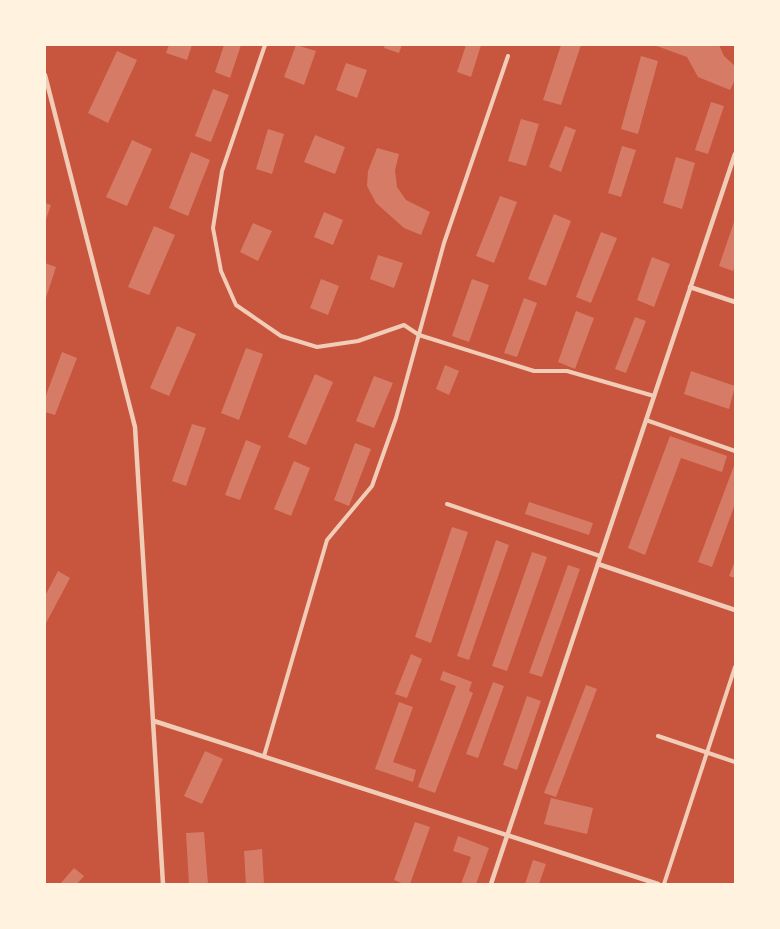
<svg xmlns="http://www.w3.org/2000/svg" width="780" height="929" viewBox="0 0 780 929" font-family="'DM Sans',sans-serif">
<rect width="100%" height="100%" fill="#c8553d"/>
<g fill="#d67c66">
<polygon points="169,45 192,45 187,60 166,53"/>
<polygon points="224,45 241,45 230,78 215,72"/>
<polygon points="296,45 316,51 304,85 284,77"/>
<polygon points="385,45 402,45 399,53 384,48"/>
<polygon points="466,45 481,45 471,77 457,72"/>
<polygon points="561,45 581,45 561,105 543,100"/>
<polygon points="654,45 719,45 724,56 735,66 735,80 730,90 698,77 687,57"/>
<polygon points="117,51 137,60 108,123 88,113"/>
<polygon points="641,56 658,61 638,134 621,129"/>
<polygon points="346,63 367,70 357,98 336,90"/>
<polygon points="213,89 229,95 211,142 195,136"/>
<polygon points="711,102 724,106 708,154 695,150"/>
<polygon points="521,119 539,124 526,166 508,161"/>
<polygon points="565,126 576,130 561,172 549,167"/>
<polygon points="268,129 284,134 272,174 256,169"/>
<polygon points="315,135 345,147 335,174 304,162"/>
<polygon points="132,140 152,149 127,206 106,197"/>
<polygon points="622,146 636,150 621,197 608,193"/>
<polygon points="377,148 399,154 395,170 397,187 406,200 430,212 421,235 404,228 376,203 367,186 368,171"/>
<polygon points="191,152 210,160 188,216 169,208"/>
<polygon points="676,157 695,163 682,209 663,203"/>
<polygon points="500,196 517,202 494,263 476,256"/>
<polygon points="45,203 51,205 45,222"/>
<polygon points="324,212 343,220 333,245 314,237"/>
<polygon points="554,214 571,221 546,286 528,279"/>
<polygon points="735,219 735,265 733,271 719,266"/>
<polygon points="253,223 272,231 258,261 240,252"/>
<polygon points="154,226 175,235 149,295 128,287"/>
<polygon points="601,232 617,238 591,303 576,297"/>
<polygon points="378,255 403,263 394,288 370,279"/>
<polygon points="652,257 670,264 654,307 637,300"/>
<polygon points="45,263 56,267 45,301"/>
<polygon points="321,279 339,286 328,315 310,308"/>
<polygon points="472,279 489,285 469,342 452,336"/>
<polygon points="524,298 537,303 517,357 504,353"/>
<polygon points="576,311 594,318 575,369 558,362"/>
<polygon points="635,317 646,321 626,373 615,369"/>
<polygon points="177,326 196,334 169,396 150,388"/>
<polygon points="246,348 263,354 239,420 221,413"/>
<polygon points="62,352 77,358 55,415 45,412 45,398"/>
<polygon points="445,365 459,371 449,395 436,389"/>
<polygon points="691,371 735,386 729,409 684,394"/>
<polygon points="315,374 333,382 306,445 288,437"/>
<polygon points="374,376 393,383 374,428 356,421"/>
<polygon points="192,424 206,428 186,486 172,481"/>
<polygon points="670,436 727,456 722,472 681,458 645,555 628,548"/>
<polygon points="246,440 261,446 240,500 225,495"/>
<polygon points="355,443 371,449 349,506 334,500"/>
<polygon points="294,461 310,468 291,516 274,509"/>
<polygon points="735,463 735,504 712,567 698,562"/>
<polygon points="529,502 593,523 589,535 525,514"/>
<polygon points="452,527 468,532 431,643 415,637"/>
<polygon points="496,540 509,545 469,660 457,656"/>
<polygon points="532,552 547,557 507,671 492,666"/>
<polygon points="735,561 735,578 729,576"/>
<polygon points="568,565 580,569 542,677 529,673"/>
<polygon points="58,571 70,578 45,625 45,596"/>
<polygon points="411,654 422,659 407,698 395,694"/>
<polygon points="443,671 472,682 469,691 473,693 435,793 418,787 456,686 440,680"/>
<polygon points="493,682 504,686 478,758 466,754"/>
<polygon points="586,685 597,689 556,797 544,793"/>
<polygon points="527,696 541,701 517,770 503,765"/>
<polygon points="399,702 413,707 393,762 416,770 413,782 375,769"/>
<polygon points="205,751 223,759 202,804 184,796"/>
<polygon points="551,798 593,808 587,834 544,824"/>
<polygon points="415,822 430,827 410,884 404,884 394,880"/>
<polygon points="204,832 208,884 189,884 186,833"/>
<polygon points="458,836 489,848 476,884 461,884 471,857 453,851"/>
<polygon points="262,849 264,884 246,884 244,851"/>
<polygon points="533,860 546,864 539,884 525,884"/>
<polygon points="74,868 84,876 77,884 60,884"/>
</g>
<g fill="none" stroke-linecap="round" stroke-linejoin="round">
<g stroke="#f1ccb7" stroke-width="4">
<polyline points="265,45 222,171 213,228 221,271 236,305 281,336 317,347 358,341 404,325 419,335 534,371 567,371 654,396"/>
<polyline points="646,420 735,451"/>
<polyline points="447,504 600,556"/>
<polyline points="658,736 735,762"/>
<polyline points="264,756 327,540 372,486 396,418 444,243 508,56"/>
<polyline points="664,884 735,667"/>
</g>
<g stroke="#f1ccb7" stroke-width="4.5">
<polyline points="45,75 135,427 163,884"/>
<polyline points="690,287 735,302"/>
<polyline points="598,564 735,610"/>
<polyline points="154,721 658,884"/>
<polyline points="491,884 735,154"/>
</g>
</g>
<rect width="780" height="929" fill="none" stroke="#fff3e0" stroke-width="92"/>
</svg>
